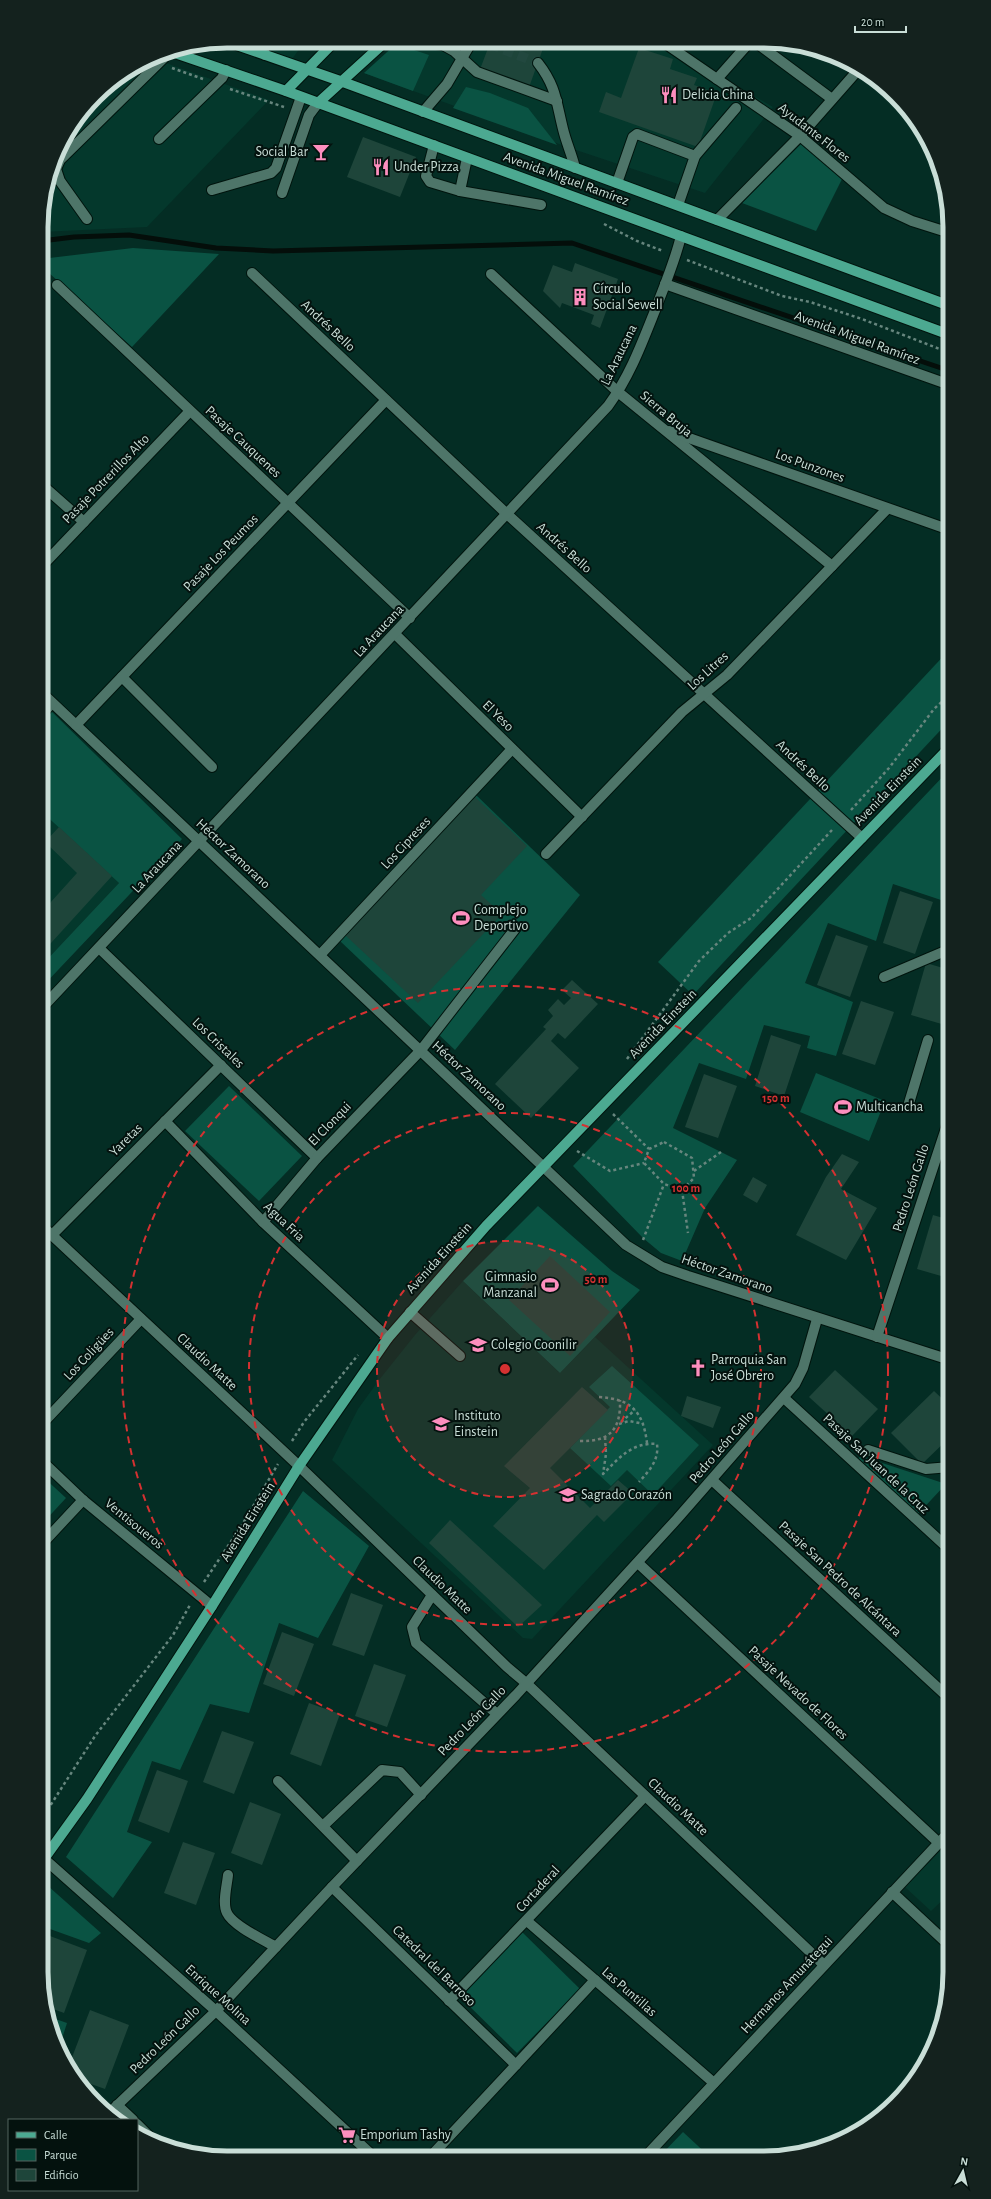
<svg xmlns="http://www.w3.org/2000/svg" width="991" height="2199" viewBox="0 0 991 2199" font-family="'Alegreya Sans',sans-serif">
<rect width="100%" height="100%" fill="#042d24"/>
<g fill="#04382c">
<polygon points="227,41 305,41 290,62"/>
<polygon points="398,42 665,44 773,107 705,193 570,148 364,73"/>
<polygon points="152,58 269,100 147,227 41,232 41,215 60,145 104,87"/>
<polygon points="41,811 119,883 41,966"/>
<polygon points="463,1281 560,1373 595,1337 713,1445 532,1639 523,1638 332,1460 358,1409 379,1380 415,1335"/>
<polygon points="950,1841 950,1893 931,1911 905,1887"/>
</g>
<g fill="#0a5343">
<polygon points="396,44 429,55 413,91 364,73"/>
<polygon points="466,87 490,93 528,108 557,145 453,108"/>
<polygon points="809,136 846,171 816,231 742,203"/>
<polygon points="133,248 219,254 132,347 49,273 41,281 41,259"/>
<polygon points="950,649 950,720 693,995 658,962"/>
<polygon points="51,711 182,839 41,988 41,966 119,883 41,811 41,722"/>
<polygon points="950,769 950,818 941,843 950,846 950,903 893,884 876,941 828,923 805,983 853,1002 836,1056 807,1048 810,1036 764,1025 746,1079 699,1063 673,1128 737,1160 705,1208 682,1261 661,1253 643,1238 573,1166"/>
<polygon points="475,794 580,895 455,1050 340,941"/>
<polygon points="816,1073 885,1101 869,1141 800,1112"/>
<polygon points="229,1086 302,1156 259,1201 185,1131"/>
<polygon points="538,1206 612,1271 640,1290 560,1373 463,1281"/>
<polygon points="612,1366 699,1445 653,1495 627,1470 611,1486 570,1448 610,1407 589,1387"/>
<polygon points="861,1456 946,1484 917,1515 857,1460"/>
<polygon points="41,1475 66,1498 41,1525"/>
<polygon points="303,1491 369,1546 318,1638 279,1623 249,1713 210,1704 180,1770 152,1761 127,1832 152,1842 113,1898 66,1857"/>
<polygon points="48,1886 101,1933 89,1943 50,1929 41,1950 41,1893"/>
<polygon points="521,1931 580,1989 517,2053 458,1995"/>
<polygon points="47,2016 67,2023 59,2048 47,2020"/>
<polygon points="683,2132 711,2158 659,2157"/>
</g>
<g fill="none" stroke-linecap="round" stroke-linejoin="round">
<polyline stroke="#040e0a" stroke-width="5" points="41,241 74,237 129,235 216,248 273,251 572,243 950,371"/>
</g>
<g fill="#1e453a">
<polygon points="490,43 545,43 528,90 479,72"/>
<polygon points="639,48 673,59 670,69 697,78 694,85 717,93 698,147 599,112 606,92 621,98"/>
<polygon points="363,137 416,157 400,197 347,177"/>
<polygon points="575,263 618,279 600,328 591,324 594,315 562,303 560,308 543,291 553,265 572,272"/>
<polygon points="475,797 527,846 481,895 502,914 418,1003 345,935"/>
<polygon points="41,812 49,819 41,828"/>
<polygon points="59,827 112,876 41,954 41,913 77,873 45,842"/>
<polygon points="900,891 933,902 915,954 883,943"/>
<polygon points="836,935 868,946 850,997 817,985"/>
<polygon points="926,963 950,970 950,1008 945,1025 911,1015"/>
<polygon points="572,980 598,1004 565,1039 558,1033 551,1041 579,1068 531,1118 495,1084 546,1029 543,1027 553,1016 548,1010 558,999 564,1005 571,998 562,990"/>
<polygon points="861,1001 894,1012 875,1065 842,1054"/>
<polygon points="771,1035 801,1045 784,1096 755,1086"/>
<polygon points="704,1074 737,1086 718,1138 685,1127"/>
<polygon points="842,1154 859,1162 841,1189 877,1208 846,1260 796,1235 826,1177"/>
<polygon points="753,1177 767,1185 757,1203 743,1195"/>
<polygon points="933,1215 950,1220 950,1272 948,1278 917,1269"/>
<polygon points="550,1256 610,1312 570,1356 509,1300"/>
<polygon points="835,1370 878,1409 852,1436 809,1397"/>
<polygon points="582,1387 608,1410 550,1468 590,1508 618,1480 633,1493 604,1522 597,1515 544,1570 493,1526 530,1488 504,1466"/>
<polygon points="934,1391 950,1406 950,1437 922,1464 891,1433"/>
<polygon points="687,1396 721,1407 713,1428 681,1416"/>
<polygon points="450,1520 542,1605 518,1627 429,1543"/>
<polygon points="351,1593 383,1605 364,1656 332,1645"/>
<polygon points="282,1632 314,1644 294,1696 263,1684"/>
<polygon points="374,1664 406,1675 387,1727 355,1716"/>
<polygon points="309,1703 340,1714 321,1766 290,1754"/>
<polygon points="222,1731 254,1742 234,1794 203,1782"/>
<polygon points="157,1770 188,1781 169,1833 138,1821"/>
<polygon points="250,1802 281,1814 262,1865 231,1853"/>
<polygon points="183,1842 215,1853 196,1905 164,1893"/>
<polygon points="50,1936 87,1950 64,2013 45,2006 41,1960"/>
<polygon points="90,2010 129,2025 105,2089 77,2079 68,2068"/>
</g>
<g fill="none" stroke-linecap="round" stroke-linejoin="round">
<polyline stroke="#22483f" stroke-width="10" stroke-dasharray="10 5" stroke-linecap="butt" points="490,44 538,63"/>
<g stroke="#00140d" stroke-width="12">
<g id="minor">
<polyline points="262,41 265,55"/>
<polyline points="425,42 443,45 454,51 477,72 557,101"/>
<polyline points="486,43 490,44"/>
<polyline points="666,44 800,136 884,208 912,221 950,233"/>
<polyline points="758,44 832,99"/>
<path d="M538,63C556,86 556,101 563,129C566,142 572,155 575,168"/>
<polyline points="717,79 748,44"/>
<polyline points="423,112 447,84 471,43"/>
<polyline points="159,139 222,78 226,70"/>
<polyline points="434,145 426,176 430,182 460,191 541,205"/>
<polyline points="617,183 633,137 637,134 695,156"/>
<polyline points="212,190 271,173 276,168 301,97"/>
<polyline points="460,191 467,158"/>
<polyline points="282,193 309,115 318,103"/>
<polyline points="678,205 695,156 736,108"/>
<polyline points="87,219 60,181 56,169 60,160 170,52"/>
<polyline points="717,220 800,136 859,69"/>
<polyline points="252,273 508,515 862,838"/>
<polyline points="491,274 618,392 832,566"/>
<polyline points="665,284 950,385"/>
<polyline points="57,285 410,618"/>
<polyline points="669,431 950,530"/>
<polyline points="41,484 84,522"/>
<polyline points="41,567 190,411"/>
<polyline points="395,634 582,817"/>
<polyline points="122,677 212,767"/>
<polyline points="41,692 626,1245 662,1267 688,1276 950,1360"/>
<polyline points="41,715 52,703"/>
<polyline points="76,725 386,400"/>
<polyline points="546,854 682,712 727,675 887,509"/>
<polyline points="99,948 317,1158"/>
<polyline points="320,955 512,749"/>
<polyline points="884,977 950,949"/>
<path d="M41,1009L608,406C630,376 642,343 656,308C665,284 675,261 681,236"/>
<polyline points="909,1103 928,1040"/>
<polyline points="165,1121 263,1222 388,1338"/>
<polyline points="263,1222 317,1158 421,1050 515,929"/>
<polyline points="41,1225 299,1466 507,1667 526,1683 824,1965"/>
<polyline points="52,1235 221,1065"/>
<polyline points="410,1312 460,1356"/>
<polyline points="877,1337 950,1116"/>
<polyline points="784,1398 950,1550"/>
<polyline points="41,1425 141,1319"/>
<polyline points="868,1450 926,1469 950,1467"/>
<polyline points="41,1460 83,1500 212,1606"/>
<polyline points="712,1480 950,1699"/>
<polyline points="41,1545 83,1500"/>
<polyline points="638,1563 939,1843"/>
<polyline points="432,1595 412,1627 416,1643 497,1714"/>
<polyline points="278,1781 357,1861"/>
<polyline points="324,1825 382,1770 400,1772 421,1795"/>
<polyline points="41,1856 216,2011 373,2156"/>
<path d="M228,1875C227,1886 222,1903 227,1913C233,1926 264,1940 276,1947"/>
<polyline points="332,1887 516,2065"/>
<polyline points="892,1892 950,1946"/>
<polyline points="527,1921 714,2083"/>
<polyline points="449,2001 645,1796"/>
<polyline points="117,2105 133,2120"/>
<polyline points="108,2114 216,2011 332,1887 516,1695 677,1519 795,1384 803,1368 817,1319"/>
<polyline points="137,2124 156,2143"/>
<polyline points="431,2156 595,1980"/>
<polyline points="645,2157 950,1831"/>
</g>
</g>
<g stroke="#00140d" stroke-width="12">
<g id="major">
<polyline points="225,41 343,82 950,306"/>
<polyline points="172,52 286,91 950,335"/>
<polyline points="286,91 334,42"/>
<polyline points="318,103 385,42"/>
<polyline points="41,1863 87,1799 212,1606 299,1466 388,1338 486,1226 950,747"/>
</g>
</g>
<g stroke="#67867e" stroke-width="2.5" stroke-dasharray="3 3" stroke-linecap="butt">
<polyline points="172,68 203,79"/>
<polyline points="230,89 284,107"/>
<polyline points="604,224 637,241 663,251"/>
<polyline points="687,260 782,296 810,302 862,319 950,353"/>
<polyline points="851,810 889,768 934,709 950,694"/>
<polyline points="627,1059 699,961 728,933 751,918 832,830"/>
<polyline points="613,1114 649,1149"/>
<polygon points="664,1142 692,1158 694,1178 682,1190 664,1184 644,1163 649,1149"/>
<polyline points="577,1151 610,1171 644,1163"/>
<polyline points="694,1171 721,1152"/>
<polyline points="682,1190 688,1233"/>
<polyline points="643,1240 664,1184"/>
<path d="M599,1397C631,1399 643,1411 647,1443"/>
<polyline points="621,1422 635,1410"/>
<polyline points="619,1424 629,1421 644,1424"/>
<path d="M605,1437L606,1454L603,1474C619,1458 632,1442 657,1444C659,1460 650,1470 639,1482"/>
<polyline points="292,1441 304,1422 358,1355"/>
<path d="M580,1441C610,1442 621,1429 620,1400"/>
<polyline points="204,1582 242,1525 278,1464"/>
<polyline points="41,1820 95,1736 173,1635 190,1605"/>
</g>
<use href="#minor" stroke="#4e7569" stroke-width="10"/>
<use href="#major" stroke="#4ca991" stroke-width="10"/>
</g>
<circle cx="505" cy="1369" r="128" fill="#d53131" fill-opacity=".12"/>
<g fill="none" stroke="#d53131" stroke-width="2" stroke-dasharray="7 5">
<circle cx="505" cy="1369" r="128"/>
<circle cx="505" cy="1369" r="256"/>
<circle cx="505" cy="1369" r="383"/>
</g>
<defs>
<g id="restaurant-bare" transform="scale(1.38)"><path d="M-5-6h1v4h1v-4h1v4h1v-4h1v5L-1.5 .5V6h-2V.5L-5-1ZM5-6V6H3V1.5H1.5Q1.5-4 5-6Z" fill="#fd8ebe" stroke="#04120e" stroke-width="2.5" paint-order="stroke"/></g>
<g id="bar-bare" transform="scale(1.38)"><path d="M-6-5H6L.8 .8V4.5H3.5V6h-7V4.5H-.8V.8Z" fill="#fd8ebe" stroke="#04120e" stroke-width="2.5" paint-order="stroke"/></g>
<g id="building-bare" transform="scale(1.38)"><path d="M-4-6H4V6H1V3H-1V6H-4ZM-2.5-4.3h1.7v1.8h-1.7ZM.8-4.3h1.7v1.8H.8ZM-2.5-1h1.7V.8h-1.7ZM.8-1h1.7V.8H.8Z" fill="#fd8ebe" stroke="#04120e" stroke-width="2.5" paint-order="stroke"/></g>
<g id="stadium-bare" transform="scale(1.38)"><path d="M0-5a6.5 5 0 1 0 0 10a6.5 5 0 1 0 0-10ZM-3.5-1.8h7v3.6h-7Z" fill="#fd8ebe" stroke="#04120e" stroke-width="2.5" paint-order="stroke"/></g>
<g id="school-bare" transform="scale(1.38)"><path d="M0-5L7-2L0 1L-7-2ZM-4 1L0 2.5L4 1V4Q0 6-4 4Z" fill="#fd8ebe" stroke="#04120e" stroke-width="2.5" paint-order="stroke"/></g>
<g id="church-bare" transform="scale(1.38)"><path d="M-1.2-6h2.4v3.5h3.3v2.4h-3.3V6h-2.4V-.1h-3.3v-2.4h3.3Z" fill="#fd8ebe" stroke="#04120e" stroke-width="2.5" paint-order="stroke"/></g>
<g id="supermarket-bare" transform="scale(1.38)"><path d="M-6-5.5h2.5l.6 2H6L4.5 2H-2.5L-4.4-4H-6ZM-1.5 3.2a1.3 1.3 0 1 0 .1 0ZM3 3.2a1.3 1.3 0 1 0 .1 0Z" fill="#fd8ebe" stroke="#04120e" stroke-width="2.5" paint-order="stroke"/></g>
</defs>
<g fill-rule="evenodd">
<use href="#restaurant-bare" x="669" y="95"/>
<use href="#bar-bare" x="321" y="152"/>
<use href="#restaurant-bare" x="381" y="167"/>
<use href="#building-bare" x="580" y="297"/>
<use href="#stadium-bare" x="461" y="918"/>
<use href="#stadium-bare" x="843" y="1107"/>
<use href="#stadium-bare" x="550" y="1285"/>
<use href="#school-bare" x="478" y="1345"/>
<use href="#church-bare" x="698" y="1368"/>
<use href="#school-bare" x="441" y="1424"/>
<use href="#school-bare" x="568" y="1495"/>
<use href="#supermarket-bare" x="347" y="2135"/>
</g>
<g text-anchor="middle" dominant-baseline="central" stroke-width="4" stroke-linejoin="round" paint-order="stroke">
<g font-size="14" fill="#c9ded7" stroke="#04120e" text-anchor="start">
<text x="682" y="95">Delicia China</text>
<text x="308" y="152" text-anchor="end">Social Bar</text>
<text x="394" y="167">Under Pizza</text>
<text x="593" y="289">Círculo<tspan x="593" dy="16">Social Sewell</tspan></text>
<text x="474" y="910">Complejo<tspan x="474" dy="16">Deportivo</tspan></text>
<text x="856" y="1107">Multicancha</text>
<text x="537" y="1277" text-anchor="end">Gimnasio<tspan x="537" dy="16">Manzanal</tspan></text>
<text x="491" y="1345">Colegio Coonilir</text>
<text x="711" y="1360">Parroquia San<tspan x="711" dy="16">José Obrero</tspan></text>
<text x="454" y="1416">Instituto<tspan x="454" dy="16">Einstein</tspan></text>
<text x="581" y="1495">Sagrado Corazón</text>
<text x="360" y="2135">Emporium Tashy</text>
</g>
<g font-size="14" fill="#c9ded7" stroke="#04120e">
<text transform="translate(814 133) rotate(38)">Ayudante Flores</text>
<text transform="translate(566 179) rotate(20)">Avenida Miguel Ramírez</text>
<text transform="translate(328 326) rotate(43)">Andrés Bello</text>
<text transform="translate(857 338) rotate(20)">Avenida Miguel Ramírez</text>
<text transform="translate(619 355) rotate(-64)">La Araucana</text>
<text transform="translate(666 414) rotate(40)">Sierra Bruja</text>
<text transform="translate(243 442) rotate(43)">Pasaje Cauquenes</text>
<text transform="translate(810 466) rotate(20)">Los Punzones</text>
<text transform="translate(106 479) rotate(-46)">Pasaje Potrerillos Alto</text>
<text transform="translate(564 548) rotate(42)">Andrés Bello</text>
<text transform="translate(221 553) rotate(-46)">Pasaje Los Peumos</text>
<text transform="translate(379 631) rotate(-47)">La Araucana</text>
<text transform="translate(708 671) rotate(-42)">Los Litres</text>
<text transform="translate(498 716) rotate(44)">El Yeso</text>
<text transform="translate(803 766) rotate(43)">Andrés Bello</text>
<text transform="translate(888 791) rotate(-46)">Avenida Einstein</text>
<text transform="translate(406 843) rotate(-47)">Los Cipreses</text>
<text transform="translate(233 854) rotate(43)">Héctor Zamorano</text>
<text transform="translate(157 867) rotate(-47)">La Araucana</text>
<text transform="translate(663 1024) rotate(-46)">Avenida Einstein</text>
<text transform="translate(218 1043) rotate(44)">Los Cristales</text>
<text transform="translate(469 1076) rotate(43)">Héctor Zamorano</text>
<text transform="translate(330 1124) rotate(-46)">El Clonqui</text>
<text transform="translate(126 1140) rotate(-45)">Yaretas</text>
<text transform="translate(911 1188) rotate(-72)">Pedro León Gallo</text>
<text transform="translate(284 1222) rotate(43)">Agua Fria</text>
<text transform="translate(439 1258) rotate(-48)">Avenida Einstein</text>
<text transform="translate(727 1274) rotate(19)">Héctor Zamorano</text>
<text transform="translate(89 1354) rotate(-47)">Los Coligües</text>
<text transform="translate(207 1362) rotate(43)">Claudio Matte</text>
<text transform="translate(722 1447) rotate(-49)">Pedro León Gallo</text>
<text transform="translate(876 1464) rotate(43)">Pasaje San Juan de la Cruz</text>
<text transform="translate(248 1522) rotate(-58)">Avenida Einstein</text>
<text transform="translate(134 1524) rotate(39)">Ventisoueros</text>
<text transform="translate(840 1579) rotate(43)">Pasaje San Pedro de Alcántara</text>
<text transform="translate(442 1585) rotate(44)">Claudio Matte</text>
<text transform="translate(798 1693) rotate(43)">Pasaje Nevado de Flores</text>
<text transform="translate(472 1721) rotate(-46)">Pedro León Gallo</text>
<text transform="translate(678 1807) rotate(43)">Claudio Matte</text>
<text transform="translate(538 1889) rotate(-47)">Cortaderal</text>
<text transform="translate(434 1966) rotate(44)">Catedral del Barroso</text>
<text transform="translate(787 1985) rotate(-47)">Hermanos Amunátegui</text>
<text transform="translate(629 1992) rotate(41)">Las Puntillas</text>
<text transform="translate(218 1995) rotate(42)">Enrique Molina</text>
<text transform="translate(165 2040) rotate(-44)">Pedro León Gallo</text>
</g>
</g>
<path d="M0 0H991V2199H0ZM227 48H764A179 179 0 0 1 943 227V1972A179 179 0 0 1 764 2151H227A179 179 0 0 1 48 1972V227A179 179 0 0 1 227 48Z" fill="#14221e" fill-rule="evenodd"/>
<path fill="none" stroke="#c9ded7" stroke-width="5" d="M227 48H764A179 179 0 0 1 943 227V1972A179 179 0 0 1 764 2151H227A179 179 0 0 1 48 1972V227A179 179 0 0 1 227 48Z"/>
<circle cx="505" cy="1369" r="6" fill="#d53131" stroke="#04120e" stroke-width="2"/>
<g font-size="12" text-anchor="middle" font-weight="bold" fill="#d53131" stroke="#04120e" stroke-width="4" stroke-linejoin="round" paint-order="stroke">
<text x="776" y="1102">150 m</text>
<text x="686" y="1192">100 m</text>
<text x="596" y="1283">50 m</text>
</g>
<rect x="8" y="2119" width="130" height="72" fill="#04120e" stroke="#53645e"/>
<rect x="16" y="2132" width="20" height="6" fill="#4ca991" stroke="#53645e"/>
<text x="44" y="2139" font-size="12" fill="#c9ded7">Calle</text>
<rect x="16" y="2149" width="20" height="12" fill="#0a5343" stroke="#53645e"/>
<text x="44" y="2159" font-size="12" fill="#c9ded7">Parque</text>
<rect x="16" y="2169" width="20" height="12" fill="#1e453a" stroke="#53645e"/>
<text x="44" y="2179" font-size="12" fill="#c9ded7">Edificio</text>
<g transform="translate(963 2171) rotate(8)" stroke="#04120e" stroke-width="3" paint-order="stroke">
<path d="M0-3L7 15L0 10L-7 15Z" fill="#c9ded7"/>
<text y="-6" font-size="11" font-weight="bold" text-anchor="middle" fill="#c9ded7">N</text>
</g>
<path d="M855 26v6h51v-6" fill="none" stroke="#c9ded7" stroke-width="2"/>
<text x="861" y="26" font-size="12" fill="#c9ded7" stroke="#04120e" stroke-width="3" paint-order="stroke">20 m</text>
</svg>
